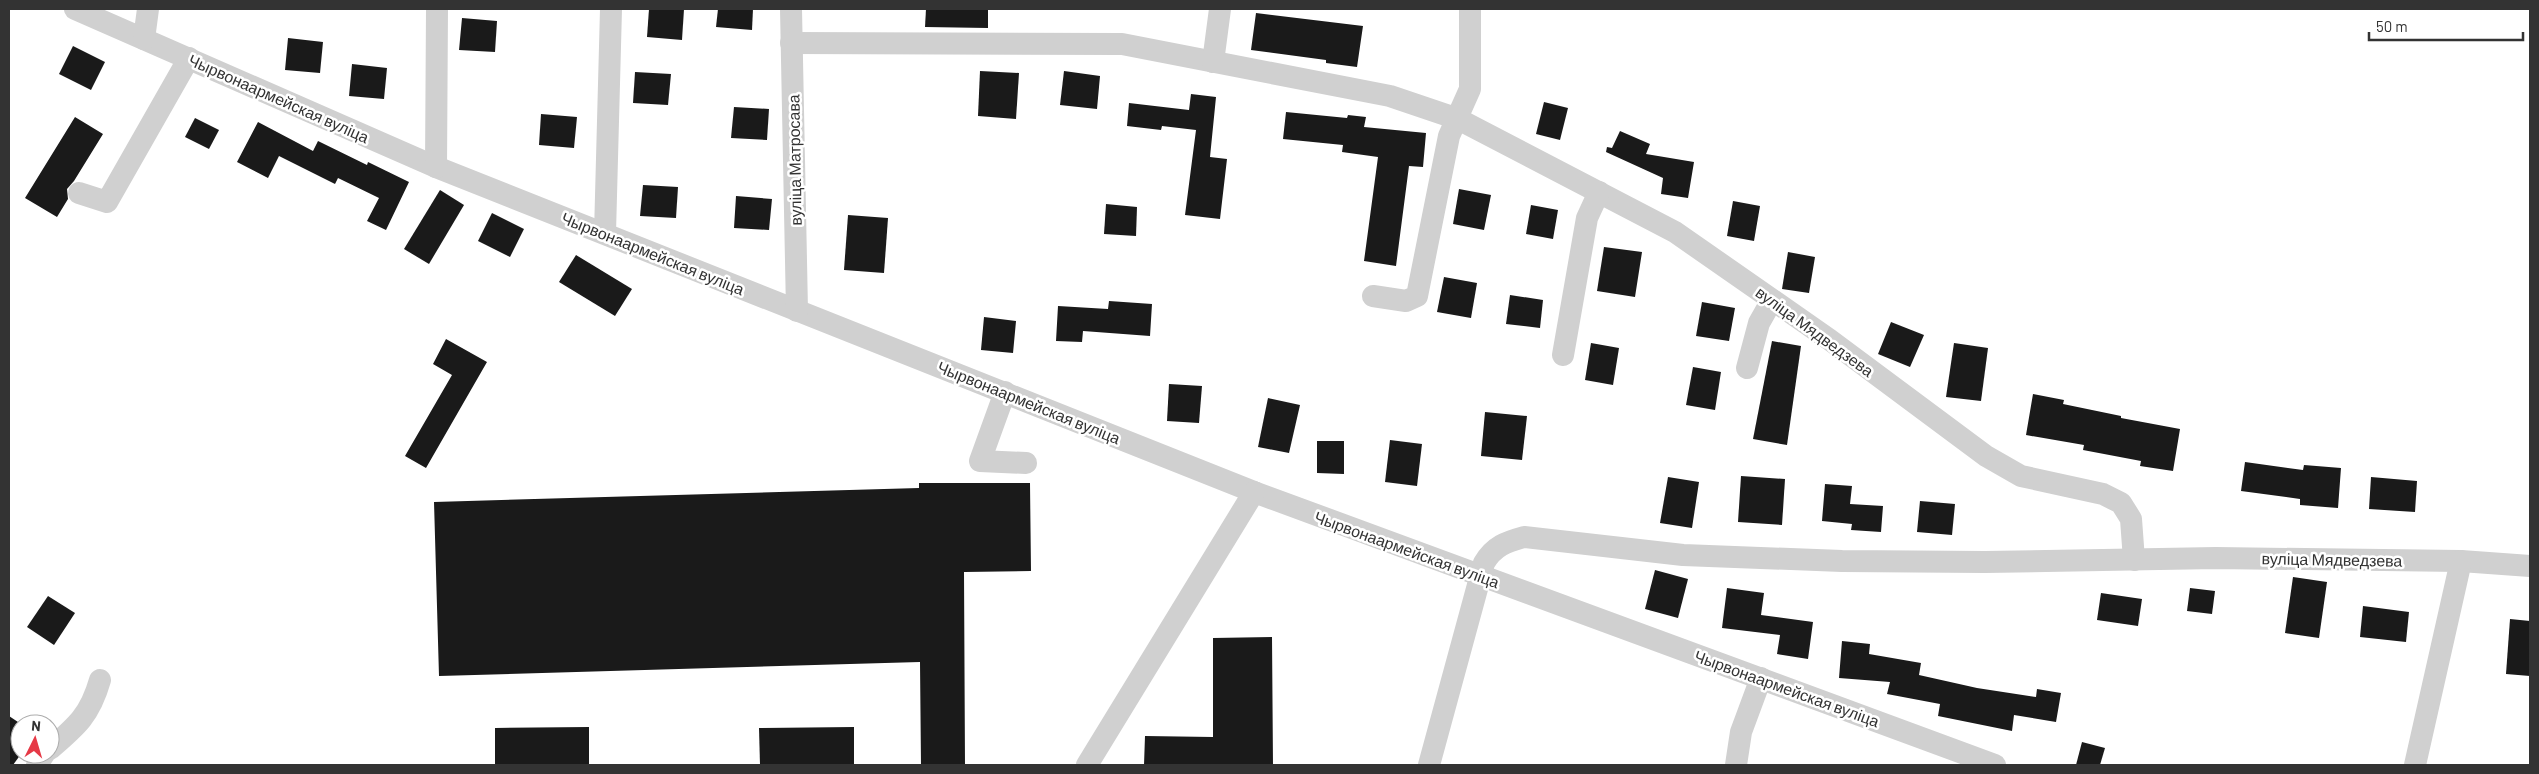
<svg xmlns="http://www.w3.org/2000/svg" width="2539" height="774" viewBox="0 0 2539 774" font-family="Barlow,sans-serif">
<rect width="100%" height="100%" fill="#fff"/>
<g fill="#1a1a1a">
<polygon points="649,9 684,9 682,40 647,37"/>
<polygon points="718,9 753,9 752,30 716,27"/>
<polygon points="926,9 988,9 988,28 925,27"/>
<polygon points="1256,13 1363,26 1357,67 1326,63 1326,60 1251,50"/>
<polygon points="462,18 497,21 495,52 459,50"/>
<polygon points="288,38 323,42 320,73 285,70"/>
<polygon points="73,46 105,62 91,90 59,74"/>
<polygon points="352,64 387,68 384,99 349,96"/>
<polygon points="980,71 1019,73 1016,119 978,116"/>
<polygon points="1064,71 1100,76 1097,109 1060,105"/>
<polygon points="635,72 671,74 668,105 633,103"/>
<polygon points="1191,94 1216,97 1210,157 1227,159 1220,219 1185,215 1196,130 1162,126 1161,130 1127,126 1129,103 1189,110"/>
<polygon points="1544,102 1568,108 1560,140 1536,134"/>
<polygon points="734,107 769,109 767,140 731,138"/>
<polygon points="1286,112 1347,118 1348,115 1366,117 1364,127 1426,133 1423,167 1409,166 1396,266 1364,261 1378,157 1342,152 1343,145 1283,139"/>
<polygon points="541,114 577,117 574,148 539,145"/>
<polygon points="75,117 103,134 74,181 67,189 68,199 57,217 25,198"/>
<polygon points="195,118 219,130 209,149 185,137"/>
<polygon points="258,122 313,151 318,141 367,165 368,162 409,182 386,230 367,221 379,198 338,178 335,184 279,156 268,178 237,162"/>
<polygon points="1620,131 1650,144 1646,154 1694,162 1688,198 1661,194 1663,178 1606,152 1607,147 1612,148"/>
<polygon points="643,185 678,187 676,218 640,216"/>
<polygon points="1459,189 1491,195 1484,230 1453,224"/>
<polygon points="440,190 464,205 429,264 404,249"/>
<polygon points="736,196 772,199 769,230 734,228"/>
<polygon points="1733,201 1760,206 1754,241 1727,236"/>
<polygon points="1106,204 1137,207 1136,236 1104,234"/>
<polygon points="1531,205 1558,210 1553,239 1526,234"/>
<polygon points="492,213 524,229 510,257 478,241"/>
<polygon points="848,215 888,218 884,273 844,270"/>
<polygon points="1604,247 1642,252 1635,297 1597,291"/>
<polygon points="1788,252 1815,257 1809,293 1782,289"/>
<polygon points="576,255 632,289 615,316 559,282"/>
<polygon points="1444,277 1477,283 1471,318 1437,312"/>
<polygon points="1510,295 1543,300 1540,328 1506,324"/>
<polygon points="1109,301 1152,304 1150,336 1083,331 1082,342 1056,341 1058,306 1108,309"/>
<polygon points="1702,302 1735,308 1729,341 1696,336"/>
<polygon points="984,317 1016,321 1013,353 981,350"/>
<polygon points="1891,322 1924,335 1910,367 1878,354"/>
<polygon points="446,339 487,362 426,468 405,456 452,375 433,364"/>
<polygon points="1772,341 1801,346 1787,445 1753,439"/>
<polygon points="1591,343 1619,348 1613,385 1585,380"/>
<polygon points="1954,343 1988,348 1981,401 1946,397"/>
<polygon points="1693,367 1721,372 1715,410 1686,405"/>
<polygon points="1169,384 1202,386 1199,423 1167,421"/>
<polygon points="2033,394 2064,400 2063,404 2121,416 2121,418 2180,429 2173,471 2140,466 2141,461 2083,450 2084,445 2026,435"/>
<polygon points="1268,398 1300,405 1289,453 1258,447"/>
<polygon points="1485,412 1527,416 1522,460 1481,456"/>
<polygon points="1390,440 1422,444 1417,486 1385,482"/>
<polygon points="1317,441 1344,441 1344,474 1317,473"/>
<polygon points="2245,462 2303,470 2304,465 2341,468 2338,508 2300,505 2300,499 2241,491"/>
<polygon points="1741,476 1785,479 1782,525 1738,522"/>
<polygon points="1668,477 1699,482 1692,528 1660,523"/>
<polygon points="2371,477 2417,481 2415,512 2369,509"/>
<polygon points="919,483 1030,483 1031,571 964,572 965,765 921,765 920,662 439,676 434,502 919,488"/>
<polygon points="1825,484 1852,486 1850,504 1883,506 1881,532 1851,530 1852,524 1822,521"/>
<polygon points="1920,501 1955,504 1952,535 1917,532"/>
<polygon points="1655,570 1688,579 1678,618 1645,609"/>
<polygon points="2293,577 2327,582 2319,638 2285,633"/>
<polygon points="1727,588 1764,593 1761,615 1813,622 1808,659 1777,654 1780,635 1722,628"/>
<polygon points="2190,588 2215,591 2212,614 2187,611"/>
<polygon points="2101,593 2142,599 2138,626 2097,620"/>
<polygon points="48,596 75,613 54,645 27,627"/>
<polygon points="2363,606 2409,612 2406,642 2360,637"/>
<polygon points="2510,619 2530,621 2530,676 2506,674"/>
<polygon points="1272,637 1273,765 1144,765 1145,736 1213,737 1213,638"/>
<polygon points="1842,641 1870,644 1869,654 1921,663 1919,675 1977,688 2036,697 2037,689 2061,693 2056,722 2014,715 2012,731 1938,716 1940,704 1887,694 1890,682 1839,678"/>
<polygon points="9,716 21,724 21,754 13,765 9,765"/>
<polygon points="589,727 589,765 495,765 495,728"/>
<polygon points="854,727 854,765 760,765 759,728"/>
<polygon points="2082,742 2105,748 2100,765 2076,765"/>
</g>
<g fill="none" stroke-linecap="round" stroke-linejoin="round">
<g stroke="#d0d0d0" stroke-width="22">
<polyline points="75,9 436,167 1254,492 1995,765"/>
<polyline points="791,9 797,311"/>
<polyline points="144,39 148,9"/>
<polyline points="791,43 1122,44 1390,96 1458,119 1675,232 1830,340 1986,456 2021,476 2103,494 2121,503 2131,519 2134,560"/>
<polyline points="1213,62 1220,9"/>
<polyline points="436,167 437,9"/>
<polyline points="79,193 107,202 189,58"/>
<polyline points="605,233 611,9"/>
<polyline points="1373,296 1406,301 1417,296 1449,136 1470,89 1470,9"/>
<polyline points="1563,355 1587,218 1599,192"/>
<polyline points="1747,368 1759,323 1772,300"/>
<polyline points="1005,392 980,461 1026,463"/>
<path d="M50,749C77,726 90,715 100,680"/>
<polyline points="37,765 44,754"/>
<polyline points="1087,765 1254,492"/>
<path d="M1429,765L1484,563C1494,546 1506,542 1524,537L1683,555L1842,561L1985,562L2216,558L2461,561L2530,566"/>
<polyline points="1736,765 1741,732 1761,678"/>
<polyline points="2415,765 2461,561"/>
</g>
</g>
<g text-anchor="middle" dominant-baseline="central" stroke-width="5" stroke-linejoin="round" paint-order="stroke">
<g font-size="16" fill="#333" stroke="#fff">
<text transform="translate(279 98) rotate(24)">Чырвонаармейская вуліца</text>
<text transform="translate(794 160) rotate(-91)">вуліца Матросава</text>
<text transform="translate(653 253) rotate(22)">Чырвонаармейская вуліца</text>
<text transform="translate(1815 331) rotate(36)">вуліца Мядведзева</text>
<text transform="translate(1029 402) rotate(22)">Чырвонаармейская вуліца</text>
<text transform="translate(1407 549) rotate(20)">Чырвонаармейская вуліца</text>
<text transform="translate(2332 559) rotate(1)">вуліца Мядведзева</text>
<text transform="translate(1787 688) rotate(20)">Чырвонаармейская вуліца</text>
</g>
</g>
<rect width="2539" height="774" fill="none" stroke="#333333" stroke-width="20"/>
<g transform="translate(35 739) rotate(5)"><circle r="24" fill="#ffffff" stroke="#adadad"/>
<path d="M0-4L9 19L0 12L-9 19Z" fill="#e63946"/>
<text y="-8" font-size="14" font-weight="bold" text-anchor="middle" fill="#333333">N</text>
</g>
<path d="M2369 32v8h154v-8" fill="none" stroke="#333333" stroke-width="2.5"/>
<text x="2376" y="32" font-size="15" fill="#333333" stroke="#ffffff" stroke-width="4" paint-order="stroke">50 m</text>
</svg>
